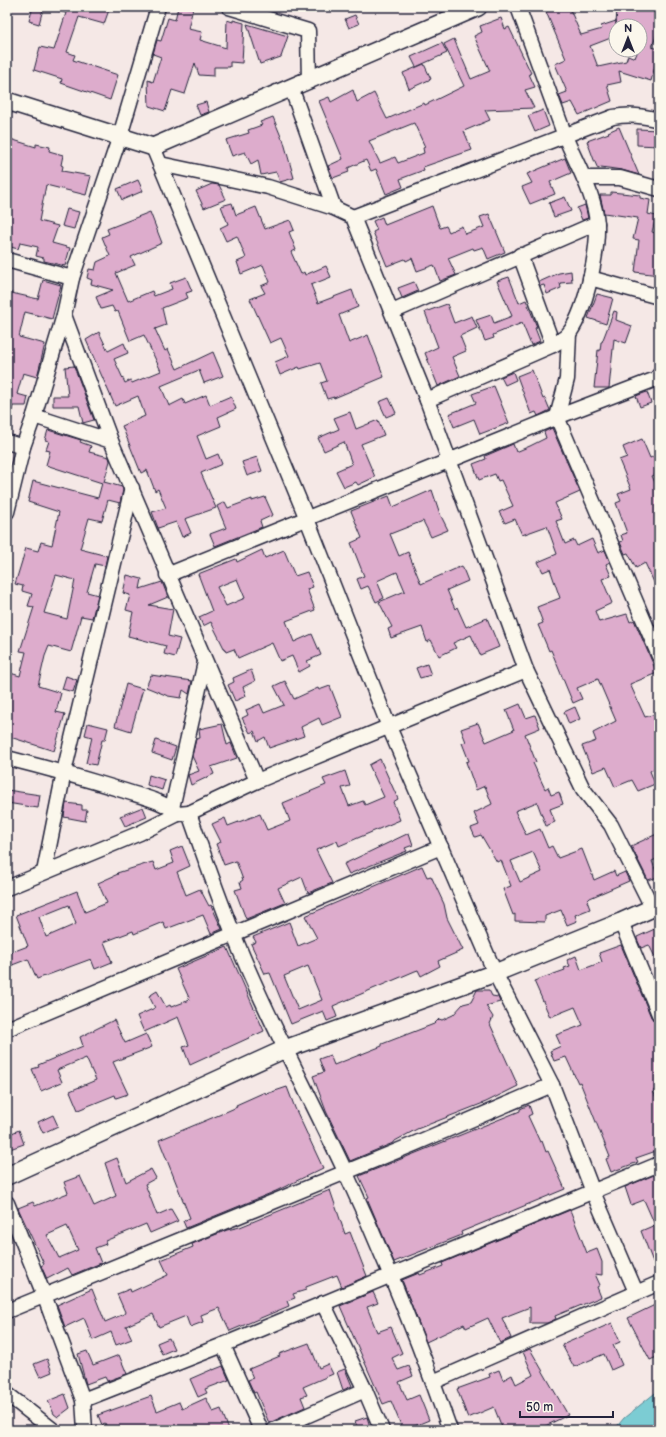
<svg xmlns="http://www.w3.org/2000/svg" width="666" height="1437" viewBox="0 0 666 1437" font-family="'Balsamiq Sans',sans-serif">
<rect width="100%" height="100%" fill="#f5e8e6"/>
<filter id="ink" filterUnits="userSpaceOnUse"><feTurbulence type="fractalNoise" baseFrequency=".025" numOctaves="2"/><feDisplacementMap in="SourceGraphic" scale="8" xChannelSelector="R" yChannelSelector="G"/><feConvolveMatrix kernelMatrix="1 2 1 2 8 2 1 2 1" color-interpolation-filters="sRGB"/></filter>
<g filter="url(#ink)">
<polygon fill="#7bccd3" stroke="#578896" points="659,1390 659,1430 614,1430 624,1418"/>
<g fill="#ddaccc" stroke="#22223b" fill-rule="evenodd">
<polygon points="33,7 43,9 39,24 29,21"/>
<polygon points="56,7 110,7 104,24 79,17 67,52 75,55 73,60 118,75 110,100 61,83 62,79 34,70 40,47 54,50 66,13 56,10"/>
<polygon points="178,7 193,8 188,29 202,32 200,40 226,48 227,20 233,22 233,20 244,23 242,63 230,62 230,67 214,67 214,76 199,75 195,63 185,94 172,90 165,111 149,106 148,80 153,82 161,57 153,54 157,40 161,41 168,18 175,20"/>
<polygon points="544,7 569,7 581,35 602,29 601,26 616,21 616,36 590,46 598,67 626,61 628,55 635,58 638,50 640,50 640,26 616,26 617,7 659,10 659,28 652,47 659,49 659,51 651,81 619,71 621,82 607,85 612,101 579,115 572,102 563,105 559,95 567,92 555,64 566,59"/>
<polygon points="355,15 359,24 349,28 345,19"/>
<path d="M501,18L505,29L509,27L531,73L529,74L535,87L525,90L534,108L485,110L490,120L464,131L472,150L423,167L424,170L400,179L403,187L386,194L376,169L371,171L366,160L348,168L349,172L333,178L328,166L343,159L319,101L329,97L331,102L353,90L357,102L374,93L387,119L424,103L425,105L464,86L444,44L454,39L471,79L490,71L474,36L482,32L480,26ZM414,123L425,147L423,148L424,153L398,163L395,157L380,163L369,141Z"/>
<polygon points="247,24 288,36 281,57 260,64"/>
<polygon points="442,43 447,53 416,67 411,57"/>
<polygon points="424,64 431,79 409,89 403,73"/>
<polygon points="206,102 209,112 200,115 196,105"/>
<polygon points="543,110 549,126 535,132 528,116"/>
<polygon points="273,117 282,139 283,139 294,178 280,182 276,172 261,175 258,160 251,164 245,152 232,156 226,140 249,133 248,130 262,125 260,122"/>
<polygon points="619,127 639,175 622,170 601,167 598,169 594,160 587,141 609,133 608,132"/>
<polygon points="637,129 659,130 659,146 637,145"/>
<polygon points="7,138 36,147 36,144 50,147 49,151 63,155 61,165 63,166 62,171 91,176 86,195 46,185 39,221 58,226 52,243 70,248 65,266 44,261 44,258 36,256 38,247 20,243 18,249 7,246"/>
<polygon points="565,158 571,173 550,182 555,194 530,204 522,187 532,183 527,174"/>
<polygon points="138,180 143,191 122,200 117,189"/>
<polygon points="212,184 219,185 226,199 204,208 196,191"/>
<polygon points="611,192 640,195 640,198 650,200 648,214 656,216 652,232 659,234 659,275 635,272 639,240 633,239 638,218 604,213 600,195 611,195"/>
<polygon points="565,197 571,211 554,217 549,203"/>
<polygon points="232,203 236,215 256,207 265,229 290,220 294,230 289,232 296,250 291,252 301,274 304,272 305,275 326,266 331,277 311,285 318,303 352,290 358,307 339,315 349,343 368,335 384,377 334,398 334,397 327,399 321,383 327,381 320,363 300,369 299,367 280,375 275,362 289,356 281,338 270,343 250,299 265,293 261,286 270,282 263,265 241,274 237,262 246,258 237,236 226,241 220,228 228,224 221,206"/>
<polygon points="585,205 588,218 582,220 577,208"/>
<polygon points="432,206 440,228 446,226 449,232 462,226 465,234 484,227 480,217 489,214 505,252 488,259 483,247 474,250 473,248 448,258 456,275 440,281 434,265 417,271 412,258 406,261 405,259 387,266 373,232 377,230 373,221 382,217 385,225"/>
<polygon points="67,209 79,212 74,229 62,226"/>
<polygon points="150,212 162,243 131,257 135,265 116,273 128,301 152,291 154,296 172,289 170,283 186,277 192,291 186,293 188,298 162,308 166,325 155,329 165,351 168,349 177,369 213,352 223,376 204,383 199,370 161,386 169,406 183,399 185,404 206,395 210,405 231,396 236,409 218,417 221,426 197,436 206,459 218,454 222,464 201,473 216,508 185,519 191,533 182,537 176,522 158,528 152,512 166,508 158,489 155,491 147,470 141,473 122,426 145,416 138,396 115,406 86,340 99,332 108,351 124,343 128,353 114,359 125,383 131,380 132,383 161,371 144,335 130,341 118,311 115,312 112,306 101,309 96,297 113,290 91,284 92,280 87,278 89,269 95,270 97,262 110,256 102,237 109,234 107,229"/>
<polygon points="571,271 572,282 560,283 561,288 547,294 544,285 540,286 539,282 559,273"/>
<polygon points="509,277 519,303 526,300 537,327 535,328 540,341 531,345 522,323 493,335 494,338 485,341 476,320 491,315 494,323 512,316 497,281"/>
<polygon points="43,280 61,285 52,319 25,312 19,337 45,344 38,373 37,377 23,373 17,394 28,397 26,406 13,406 10,417 7,417 7,292 38,299"/>
<polygon points="414,282 418,291 402,298 398,288"/>
<polygon points="597,294 613,298 606,324 588,318"/>
<polygon points="447,304 454,323 472,316 477,328 460,336 466,351 452,357 460,376 438,386 425,353 438,347 425,312"/>
<polygon points="614,311 617,312 616,320 632,326 626,343 614,339 609,388 594,388 598,350 600,351 601,342 602,342"/>
<polygon points="74,366 94,420 83,423 79,406 53,406 53,396 68,396 65,367"/>
<polygon points="532,370 543,399 545,398 550,410 538,416 536,412 531,414 517,376"/>
<polygon points="513,372 516,380 505,385 501,377"/>
<polygon points="494,386 509,423 480,434 474,419 454,427 449,414 476,403 472,394"/>
<polygon points="647,392 651,403 640,407 636,396"/>
<polygon points="389,398 396,413 386,417 379,402"/>
<polygon points="350,412 356,429 378,420 384,435 361,444 375,477 358,485 356,482 344,487 336,471 352,464 344,442 324,451 318,438 339,429 334,418"/>
<polygon points="552,428 580,492 555,503 562,519 556,521 565,544 574,540 577,546 592,539 598,553 605,550 610,562 606,564 611,576 602,579 612,603 595,611 599,622 627,614 630,622 634,620 657,673 630,684 645,717 659,713 659,750 655,751 659,766 650,771 655,784 638,791 632,780 615,787 606,767 593,772 582,746 596,741 593,733 616,721 598,679 577,688 582,699 573,703 551,650 549,651 538,625 543,623 537,607 560,598 550,569 543,572 538,562 557,554 547,526 522,535 515,519 505,523 499,512 513,506 501,480 498,481 495,474 479,480 473,464 486,459 485,456 513,444 516,452 530,446 546,438 544,432"/>
<path d="M48,430L81,440L80,442L91,446L89,452L109,457L110,461L104,482L122,487L123,490L120,503L108,500L102,521L89,518L80,549L107,556L105,566L95,564L87,592L98,595L92,618L81,616L71,652L49,646L45,656L38,686L61,693L56,712L65,714L54,751L7,736V672L20,676L26,652L20,651L34,607L28,606L32,594L22,591L23,586L15,584L26,548L38,551L41,542L52,545L59,512L28,502L33,481L98,498L102,483L46,465L50,451L46,450L49,441L45,440ZM56,575L75,580L67,619L44,613Z"/>
<polygon points="642,439 650,458 659,454 659,473 652,476 659,491 659,593 645,563 636,568 628,553 625,554 620,542 623,541 621,535 627,533 616,503 621,501 618,494 631,489 619,460 627,457 623,447"/>
<polygon points="257,457 262,471 247,476 242,462"/>
<polygon points="432,490 440,514 448,530 431,537 423,521 390,534 399,556 408,552 421,584 462,566 468,581 447,590 455,609 457,607 466,627 487,618 499,647 480,655 471,635 453,643 456,648 439,656 431,640 427,642 422,627 391,638 388,629 392,627 379,602 405,591 397,572 377,581 384,598 376,602 368,586 361,589 357,579 364,576 351,543 362,538 351,511 389,496 393,507"/>
<polygon points="265,497 273,515 260,521 262,527 215,546 210,534 226,528 217,506 225,502 228,508 252,499 252,501"/>
<path d="M262,550L265,558L284,550L295,576L307,572L313,587L307,589L315,610L286,621L294,642L312,634L321,655L307,661L310,666L299,672L292,656L280,661L272,643L238,658L234,649L226,652L211,622L203,626L199,617L212,611L198,574L236,559L237,562ZM237,579L245,598L226,606L217,587Z"/>
<polygon points="127,575 142,579 140,589 162,582 168,597 149,605 173,609 168,636 180,639 175,657 164,654 166,646 128,636 133,612 126,610 130,595 123,593"/>
<polygon points="427,664 431,675 420,678 416,668"/>
<polygon points="251,670 255,681 243,687 246,696 235,701 228,685 234,682 233,678"/>
<polygon points="151,675 192,681 189,694 183,690 181,698 168,696 146,687"/>
<polygon points="66,676 77,680 73,692 62,689"/>
<polygon points="285,681 294,699 318,688 319,690 330,686 342,717 322,725 319,718 301,727 304,736 269,748 265,737 258,741 254,731 250,733 242,718 248,715 246,710 260,704 264,713 284,705 274,686"/>
<polygon points="126,684 143,689 131,731 115,726"/>
<path d="M520,704L526,718L535,715L540,728L525,734L536,762L533,763L545,789L548,787L551,795L559,792L563,804L550,809L555,822L546,826L537,802L515,811L526,835L540,829L548,848L552,846L558,858L582,849L594,880L614,871L616,876L625,872L629,881L590,898L587,901L590,909L575,915L577,921L567,925L561,910L545,916V922L515,921V914L513,915L503,889L511,886L501,860L497,862L481,835L475,837L471,828L479,825L474,813L492,804L485,786L476,790L466,762L469,761L462,743L466,742L461,729L478,723L486,742L514,730L506,710ZM533,852L542,872L520,882L511,861Z"/>
<polygon points="575,707 580,719 569,724 564,712"/>
<polygon points="88,723 108,728 105,740 102,740 96,765 86,763 92,737 85,735"/>
<polygon points="222,724 227,745 231,743 237,758 211,767 214,774 191,785 188,775 199,771 192,756 196,739 200,738 199,729"/>
<polygon points="156,740 176,747 172,760 152,753"/>
<polygon points="380,759 398,799 393,802 400,820 339,846 337,841 316,850 332,883 308,893 302,877 278,888 285,903 246,919 235,890 242,888 240,882 243,880 236,861 224,865 216,844 221,842 212,824 225,818 228,826 260,814 267,830 290,821 283,803 326,785 323,779 345,771 350,786 342,788 349,806 363,801 365,805 384,797 369,765"/>
<polygon points="149,775 165,780 162,790 147,785"/>
<polygon points="7,790 40,795 38,808 7,803"/>
<polygon points="66,803 82,805 82,810 87,810 85,821 64,817"/>
<polygon points="143,807 147,817 125,826 120,816"/>
<polygon points="409,833 413,845 405,848 407,851 349,874 344,864"/>
<polygon points="659,833 659,858 652,861 658,877 648,880 631,846"/>
<path d="M182,846L190,866L177,872L186,895L200,889L209,906L211,905L222,929L211,934L203,915L166,929L163,922L134,934L133,931L104,942L112,962L95,969L91,959L37,979L28,959L7,967V954L28,946L16,915L77,891L85,912L107,903L98,883L118,874L117,873L149,863L153,862L156,870L174,863L170,851ZM69,905L76,924L46,937L39,917Z"/>
<path d="M422,866L427,877L431,876L444,904L447,918L463,950L438,961L440,966L421,976L418,970L415,971L333,1006L337,1017L327,1021L323,1011L291,1024L270,973L265,974L251,944L256,942L253,937L289,922L298,946L317,938L305,916ZM308,966L322,1000L298,1010L284,976Z"/>
<polygon points="659,927 659,965 649,945 641,948 637,939 637,937"/>
<polygon points="621,945 651,1017 654,1021 659,1022 659,1089 653,1091 659,1104 659,1150 636,1158 638,1162 611,1172 606,1159 610,1157 580,1082 578,1083 566,1057 554,1061 550,1051 561,1046 556,1035 583,1025 575,1007 550,1017 534,981 565,970 564,968 570,966 567,960 576,956 581,970 602,962 599,953"/>
<polygon points="227,947 264,1031 190,1065 183,1047 189,1045 178,1017 144,1032 137,1016 155,1008 149,996 157,991 166,1007 170,1005 171,1007 190,1000 176,969"/>
<polygon points="477,990 489,990 492,996 498,997 500,1002 486,1006 493,1017 490,1024 518,1086 486,1102 417,1129 393,1142 393,1143 350,1161 326,1111 313,1076 324,1072 319,1059 330,1055 334,1065 382,1046 382,1044 434,1024 439,1019 442,1020 453,1015 463,1004 471,1002"/>
<polygon points="114,1020 125,1043 146,1034 152,1047 113,1062 128,1094 116,1098 115,1095 78,1110 70,1091 96,1080 86,1058 57,1070 62,1082 41,1091 32,1069 39,1067 38,1065 83,1046 80,1037"/>
<polygon points="287,1087 295,1108 323,1168 276,1191 186,1228 183,1221 190,1218 159,1140 219,1115 237,1107 236,1105 265,1092 266,1094"/>
<polygon points="529,1105 532,1114 528,1116 540,1142 542,1141 546,1152 548,1151 565,1189 461,1232 462,1235 394,1262 367,1198 369,1197 359,1176 520,1111 520,1109"/>
<polygon points="53,1115 58,1126 43,1133 38,1122"/>
<polygon points="19,1130 24,1144 7,1150 7,1135"/>
<path d="M117,1158L126,1182L151,1169L156,1178L145,1184L157,1215L171,1209L178,1221L150,1233L146,1224L105,1241L106,1244L95,1248L101,1263L72,1275L68,1268L47,1279L41,1266L44,1264L18,1208L33,1202L35,1206L68,1193L64,1182L80,1176L94,1206L116,1196L105,1163ZM67,1226L78,1250L59,1258L47,1235Z"/>
<polygon points="659,1173 659,1275 658,1275 641,1231 655,1225 644,1200 631,1205 625,1187"/>
<polygon points="330,1190 345,1234 350,1232 367,1276 342,1287 337,1275 306,1287 306,1290 293,1294 295,1298 287,1301 289,1306 230,1331 219,1308 201,1315 203,1322 190,1327 186,1316 159,1327 153,1314 126,1326 132,1339 116,1345 111,1332 93,1340 84,1318 65,1327 57,1305 92,1289 105,1322 124,1314 125,1312 117,1294 130,1289 131,1292 168,1275 161,1260 193,1247 192,1244 227,1230 240,1227"/>
<polygon points="570,1210 587,1253 597,1249 602,1262 602,1275 595,1274 600,1285 597,1287 601,1297 555,1316 556,1319 547,1323 530,1323 530,1307 502,1318 511,1338 500,1343 488,1318 466,1328 464,1324 426,1342 402,1280 419,1273 420,1275 443,1266 442,1263"/>
<polygon points="373,1292 378,1303 367,1307 377,1332 391,1327 402,1353 392,1358 398,1370 409,1366 413,1376 399,1382 407,1400 419,1395 429,1420 405,1430 403,1430 391,1401 383,1404 340,1306"/>
<polygon points="659,1303 659,1356 650,1360 628,1318"/>
<polygon points="612,1323 620,1342 613,1345 622,1365 611,1370 604,1354 574,1367 562,1345"/>
<polygon points="169,1338 174,1349 162,1354 157,1343"/>
<polygon points="309,1343 319,1368 328,1364 333,1374 303,1387 307,1395 301,1397 305,1407 269,1423 256,1392 254,1393 248,1380 253,1378 249,1369 280,1356 279,1354"/>
<polygon points="530,1349 568,1415 537,1430 503,1430 494,1407 468,1418 457,1389 490,1377 489,1374 499,1370 503,1380 512,1375 516,1384 533,1375 523,1352"/>
<polygon points="87,1351 93,1365 119,1355 127,1374 107,1381 105,1377 86,1384 78,1354"/>
<polygon points="47,1359 52,1372 40,1377 34,1364"/>
<polygon points="223,1366 229,1380 205,1389 207,1393 198,1397 190,1379 213,1369 213,1370"/>
<polygon points="345,1369 352,1386 343,1390 337,1372"/>
<polygon points="65,1394 70,1408 58,1417 54,1414 48,1401"/>
<polygon points="151,1396 157,1411 179,1402 182,1409 206,1398 213,1412 221,1409 229,1430 108,1430 105,1423 102,1425 98,1415"/>
<polygon points="367,1417 371,1430 358,1430 355,1421"/>
</g>
<g fill="none" stroke-linecap="round" stroke-linejoin="round">
<g stroke="#22223b" stroke-width="17">
<g id="minor">
<polyline points="229,7 308,31 309,81"/>
<polyline points="291,87 334,208 353,217 427,400 526,670 583,789 611,825 652,907"/>
<polyline points="153,147 307,519 389,727 495,973 552,1085 593,1192 636,1292"/>
<polyline points="160,164 268,187 334,208"/>
<polyline points="584,178 620,178 659,189"/>
<path d="M353,217L613,117C630,114 643,116 659,120"/>
<polyline points="520,255 553,345"/>
<polyline points="7,260 72,278"/>
<polyline points="590,278 659,297"/>
<polyline points="392,312 597,223"/>
<polyline points="64,315 111,441 257,781"/>
<polyline points="569,333 567,379 557,417 659,656"/>
<path d="M427,400L553,345C558,342 566,338 570,332C586,309 598,253 597,224C595,194 576,164 565,136C549,93 534,50 518,7"/>
<polyline points="34,416 111,441"/>
<polyline points="7,442 23,447"/>
<polyline points="7,512 23,447 34,416 64,315 72,278 120,136 158,7"/>
<polyline points="167,575 557,417 656,379 659,375"/>
<path d="M7,758C47,768 86,779 125,791C143,797 164,801 178,814L189,813L257,781L526,670"/>
<polyline points="172,808 205,662"/>
<path d="M189,813C203,853 217,894 233,933C265,1014 308,1092 345,1171C384,1255 419,1342 450,1430"/>
<polyline points="44,872 64,772 132,488"/>
<polyline points="7,888 140,833 178,814"/>
<polyline points="621,922 659,1014"/>
<polyline points="7,1029 441,847"/>
<polyline points="7,1203 44,1295 83,1400 85,1430"/>
<polyline points="323,1303 365,1390 382,1430"/>
<polyline points="7,1311 414,1144 552,1085"/>
<polyline points="223,1345 261,1430"/>
<polyline points="433,1382 659,1283"/>
<polyline points="7,1394 53,1430"/>
<polyline points="83,1400 223,1345 659,1164"/>
<polyline points="274,1430 365,1390"/>
</g>
</g>
<g stroke="#22223b" stroke-width="20">
<g id="tertiary">
<polyline points="7,101 153,147 478,7"/>
<polyline points="7,1176 285,1049 495,973 621,922 659,905"/>
</g>
</g>
<use href="#minor" stroke="#fbf7ec" stroke-width="14"/>
<use href="#tertiary" stroke="#fbf7ec" stroke-width="17"/>
</g>
</g>
<rect width="666" height="1437" fill="none" stroke="#fbf7ec" stroke-width="24"/>
<rect x="12" y="12" width="642" height="1413" fill="none" stroke="#22223b" stroke-width="1.5" filter="url(#ink)"/>
<g transform="translate(628 38)"><circle r="19" fill="#fbf7ec" stroke="#a4a2a5"/>
<path d="M0-3L7 15L0 10L-7 15Z" fill="#22223b"/>
<text y="-6" font-size="11" font-weight="bold" text-anchor="middle" fill="#22223b">N</text>
</g>
<path d="M520 1411v6h93v-6" fill="none" stroke="#22223b" stroke-width="2"/>
<text x="526" y="1411" font-size="12" fill="#22223b" stroke="#fbf7ec" stroke-width="3" paint-order="stroke">50 m</text>
</svg>
